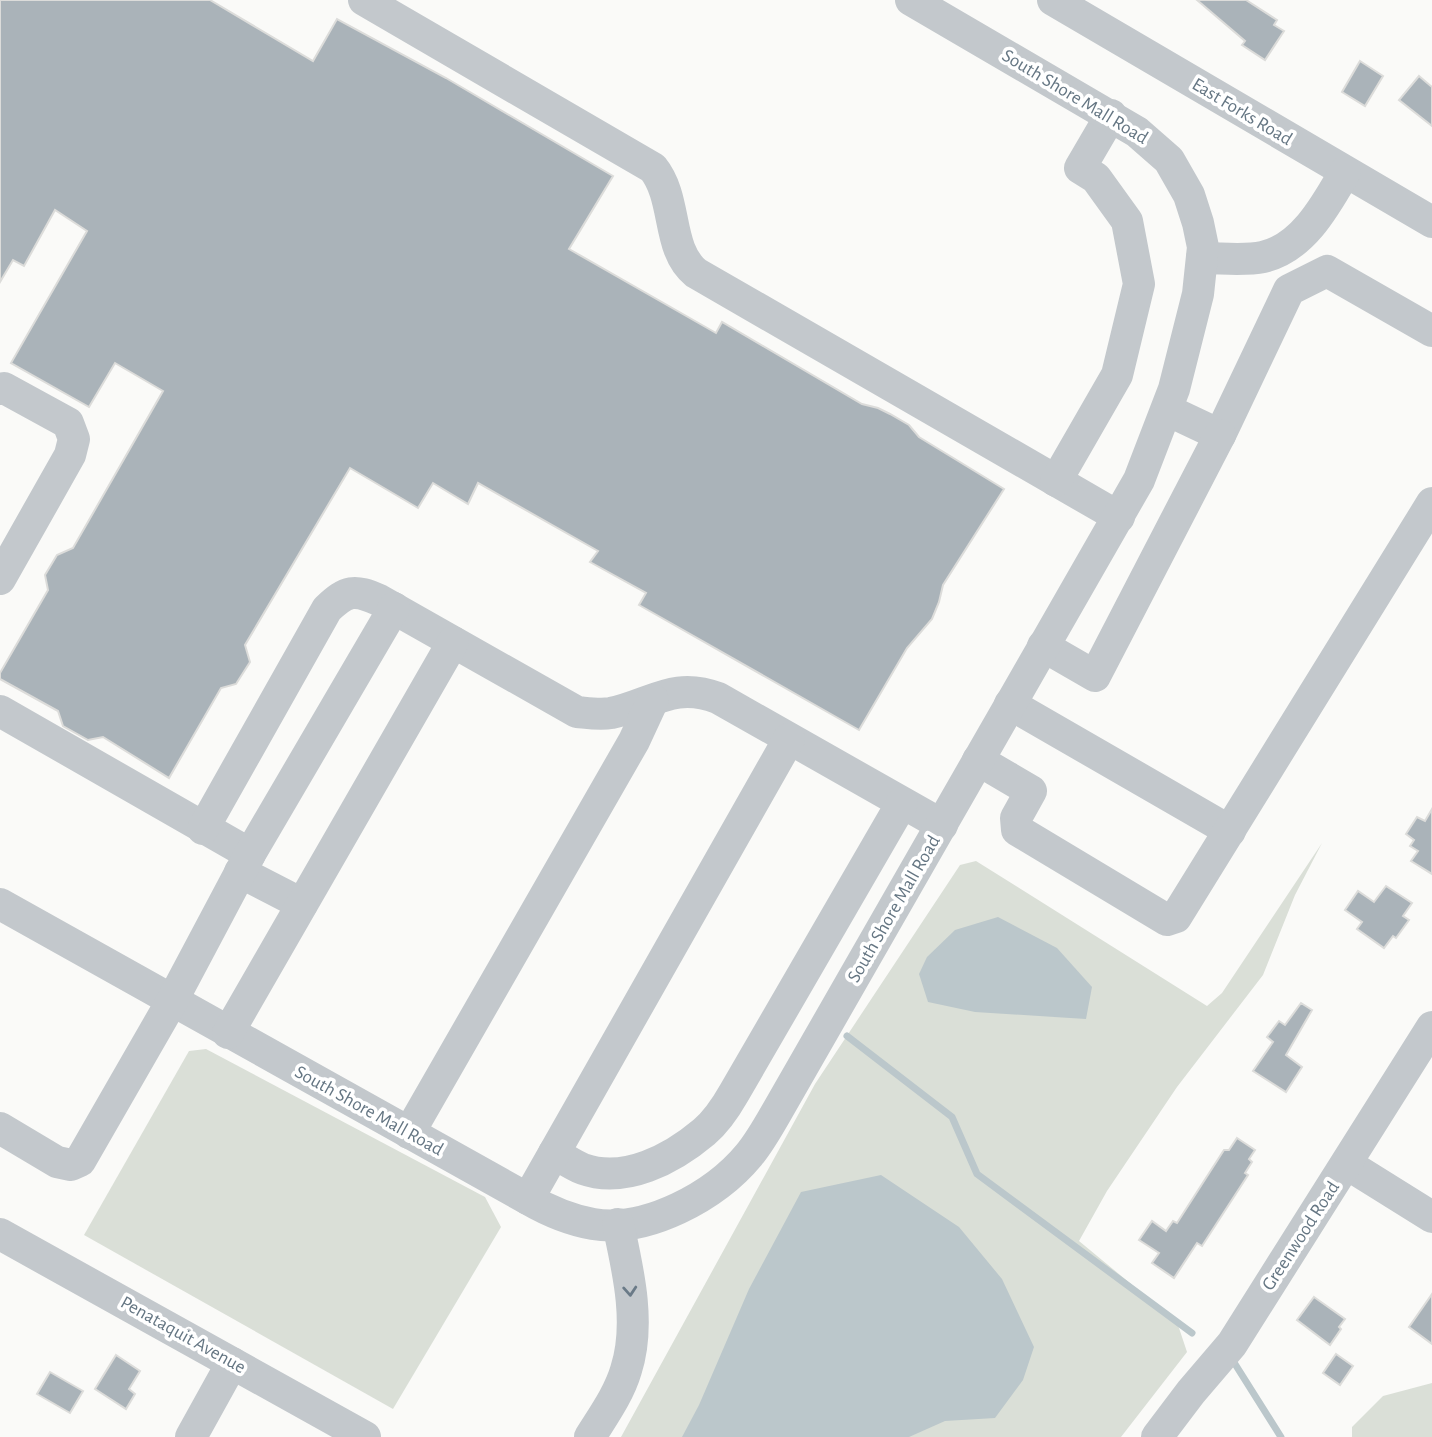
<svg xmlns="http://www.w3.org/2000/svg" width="1432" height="1437" viewBox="0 0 1432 1437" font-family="'Alegreya Sans',sans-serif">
<rect width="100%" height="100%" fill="#fafaf8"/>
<g fill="#dadfd7">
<polygon points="1322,843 1295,895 1263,975 1177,1087 1107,1191 1079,1241 1177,1322 1187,1352 1121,1437 621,1437 815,1084 960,865 976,861 1207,1006 1222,993"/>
<polygon points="206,1049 485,1197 501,1227 393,1409 84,1235 189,1051"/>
<polygon points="1432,1383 1432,1437 1352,1437 1352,1427 1383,1396"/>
</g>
<g fill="#bbc7cb">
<polygon points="998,917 1057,948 1092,987 1086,1019 975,1012 928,1002 919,974 927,957 955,930"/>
<polygon points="881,1175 959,1227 1002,1279 1034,1347 1023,1380 995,1418 945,1421 909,1437 682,1437 699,1405 749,1289 801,1192"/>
</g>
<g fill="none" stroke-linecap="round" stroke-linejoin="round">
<g stroke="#bbc7cb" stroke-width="7">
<polyline points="847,1036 952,1117 977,1174 1192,1333"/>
<polyline points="1235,1364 1281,1437"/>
</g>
</g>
<g fill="#aab3b9" stroke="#dcdcda" stroke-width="2">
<polygon points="0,0 210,0 313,61 337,19 446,78 613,176 569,249 716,333 722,322 862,404 878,408 890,414 909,425 919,437 1004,489 943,585 939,602 932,619 907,648 859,730 639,605 646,593 590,562 598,551 478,483 468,504 433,483 418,508 350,468 245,645 250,662 236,684 221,688 169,778 103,737 88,740 63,726 58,711 0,679 0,673 48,590 45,575 57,555 73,548 163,391 115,363 89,407 11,363 87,231 55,210 24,266 13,260 0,282"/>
<polygon points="1197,0 1246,0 1277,20 1274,25 1284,31 1265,60 1242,45 1245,41"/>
<polygon points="1360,61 1383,76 1365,106 1342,92"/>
<polygon points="1419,76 1432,87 1432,126 1399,100"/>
<polygon points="1432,809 1432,874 1411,861 1418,851 1410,846 1414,840 1406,834 1417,817 1425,821"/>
<polygon points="1386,886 1412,903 1403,916 1409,920 1396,938 1393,936 1384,948 1357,929 1362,922 1345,910 1358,891 1374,902"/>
<polygon points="1301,1003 1312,1010 1286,1055 1302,1067 1286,1092 1253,1071 1273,1042 1267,1037 1279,1021 1285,1025"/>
<polygon points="1237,1138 1255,1150 1249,1159 1252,1162 1245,1173 1248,1175 1202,1246 1197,1243 1174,1278 1152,1263 1159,1253 1139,1240 1152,1221 1166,1231 1173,1221 1177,1223 1224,1150 1229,1150"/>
<polygon points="1432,1294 1432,1344 1409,1327"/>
<polygon points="1314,1297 1345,1319 1339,1327 1341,1329 1330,1345 1297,1320"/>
<polygon points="1336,1354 1353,1366 1340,1385 1323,1373"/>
<polygon points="116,1355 140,1371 129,1389 135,1394 126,1409 95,1389"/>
<polygon points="50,1372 83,1391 70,1413 37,1394"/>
</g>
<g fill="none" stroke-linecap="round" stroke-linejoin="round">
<g stroke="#c3c8cc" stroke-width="32">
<path d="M364,0L653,168C678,199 666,249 696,273L1119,517"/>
<polyline points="1053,0 1432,222"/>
<path d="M1202,258C1222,258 1244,261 1263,257C1303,248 1326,205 1345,172"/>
<polyline points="0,389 4,388 68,423 74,439 70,455 0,579"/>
<polyline points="1167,410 1220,435 1289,290 1327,271 1432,331"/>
<polyline points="1056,481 1117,375 1139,284 1127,221 1096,178 1080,168 1111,115"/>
<polyline points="1043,646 1095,676 1220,435"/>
<polyline points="1010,704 1230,831"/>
<polyline points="0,711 250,854"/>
<polyline points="978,760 1031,791 1016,818 1017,830 1167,920 1176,917 1432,503"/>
<path d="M203,829L327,609C347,590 354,589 379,600L577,712C588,713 600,715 611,713C652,704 674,681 718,698L942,825"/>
<polyline points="240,872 302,904"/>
<path d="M0,904L528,1199C547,1210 570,1220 593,1224C647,1233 715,1196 749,1155C759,1143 767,1129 775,1115L1139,480L1174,389L1198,294L1203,247L1198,223L1189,195L1169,160L1137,132L911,0"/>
<polyline points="228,1033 453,642"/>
<polyline points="0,1128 57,1162 71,1165 80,1161 172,1001 250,854 394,608"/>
<polyline points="409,1133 634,741 653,700"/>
<path d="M554,1153C563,1158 573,1165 583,1169C625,1184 672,1159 704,1132C716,1122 726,1107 734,1093L902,803"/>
<polyline points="1347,1164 1432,1217"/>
<polyline points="528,1199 789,739"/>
<polyline points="0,1234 365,1437"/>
<polyline points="191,1437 232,1363"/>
<path d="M590,1437C603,1416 619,1394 626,1370C641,1324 628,1270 618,1224"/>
<polyline points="1157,1437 1191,1392 1232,1344 1432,1027"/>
</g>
</g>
<defs><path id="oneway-chevron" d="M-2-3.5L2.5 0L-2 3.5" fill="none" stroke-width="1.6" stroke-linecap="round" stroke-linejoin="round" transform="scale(1.75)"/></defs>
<use stroke="#6a7a87" href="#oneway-chevron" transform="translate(630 1291) rotate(86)"/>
<g text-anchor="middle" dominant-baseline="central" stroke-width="7" stroke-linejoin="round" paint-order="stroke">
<g font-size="19" fill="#657683" stroke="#fff">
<text transform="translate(1075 97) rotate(31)">South Shore Mall Road</text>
<text transform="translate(1242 112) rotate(31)">East Forks Road</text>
<text transform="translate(894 909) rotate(-60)">South Shore Mall Road</text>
<text transform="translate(369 1111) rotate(29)">South Shore Mall Road</text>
<text transform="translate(1301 1236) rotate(-57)">Greenwood Road</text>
<text transform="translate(183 1335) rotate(29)">Penataquit Avenue</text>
</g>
</g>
</svg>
